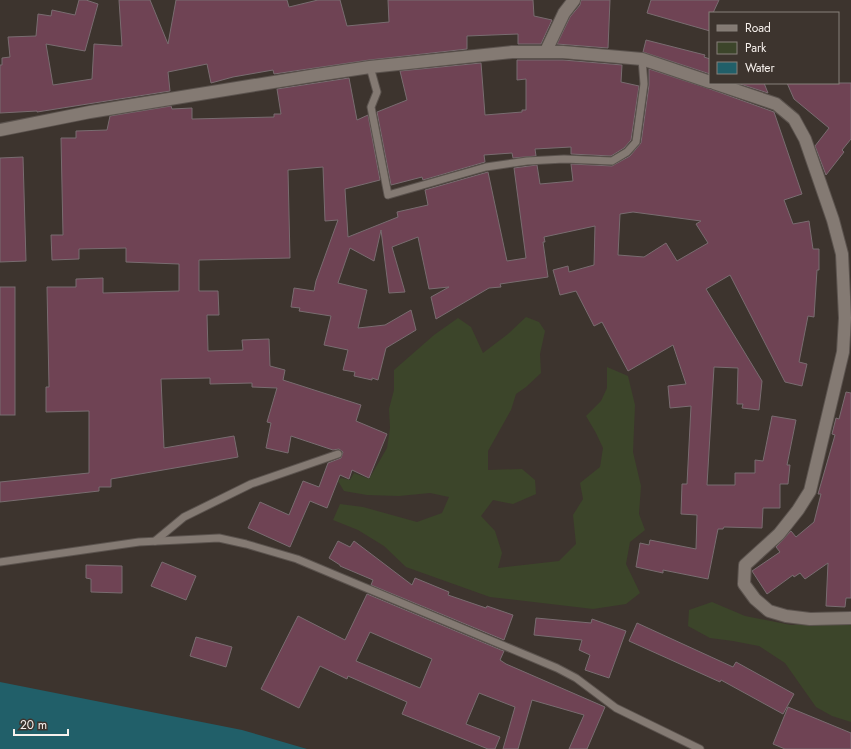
<svg xmlns="http://www.w3.org/2000/svg" width="851" height="749" viewBox="0 0 851 749" font-family="Jost,sans-serif">
<rect width="100%" height="100%" fill="#3d342e"/>
<g fill="#3c452a">
<polygon points="526,317 539,322 545,331 540,354 541,373 526,387 516,394 511,410 488,451 488,470 522,469 535,480 536,494 513,504 493,500 481,516 495,531 502,553 498,568 559,561 576,544 573,515 583,499 580,483 600,467 603,448 596,433 586,416 601,401 607,388 607,367 628,376 635,405 633,452 641,486 639,514 645,530 630,542 626,564 640,593 626,604 593,609 490,597 406,567 384,546 358,530 333,520 340,504 363,507 417,522 442,513 449,497 430,493 399,496 367,495 344,491 338,481 341,478 350,480 354,473 369,479 387,448 390,428 389,409 394,390 394,370 434,335 458,318 471,327 483,353 508,334"/>
<polygon points="712,602 745,616 791,625 851,621 851,722 832,716 816,707 785,663 759,646 733,641 710,638 688,626 689,610"/>
</g>
<polygon fill="#215f69" points="0,682 242,730 307,749 0,749"/>
<g fill="#6f4354" stroke="#796c70" fill-rule="evenodd">
<polygon points="79,0 86,0 98,4 85,51 46,44 53,85 92,79 94,44 122,46 119,0 150,0 168,44 176,0 287,0 289,7 318,0 340,0 347,26 389,22 388,0 533,0 534,16 552,20 541,44 518,44 518,34 467,36 467,49 369,60 274,74 273,70 233,77 211,83 207,64 168,72 170,91 37,112 37,111 0,113 0,65 2,65 2,58 10,57 8,37 36,36 38,14 51,16 52,10 75,15"/>
<polygon points="581,0 610,0 608,48 557,44 570,17 580,5"/>
<polygon points="651,0 719,0 713,13 710,13 710,31 647,13"/>
<polygon points="646,40 705,55 704,57 710,59 710,74 643,52"/>
<polygon points="517,60 563,60 622,65 621,82 639,86 631,140 624,148 611,156 571,154 571,147 535,149 536,156 513,158 512,153 484,155 485,162 423,180 422,177 391,185 377,112 407,100 400,71 481,63 485,115 522,112 522,110 526,110 526,79 517,80"/>
<path d="M649,69L710,89L774,112L802,194L784,200L793,224L809,221L813,249H819V270H817L814,317L808,316L799,362L807,364L802,386L785,382L730,275L706,289L762,381L759,410L742,408L743,404H737L738,368L714,367L707,485H735V473H755V460L763,461L772,416L796,420L787,465H790L788,484H780V508H763L762,528L724,527L723,529H718L708,579L663,570V573L636,567L640,543L649,545L650,540L696,549L697,515L681,514L682,484H687L691,406L670,408L668,386L686,384L673,345L628,371L602,322L594,326L576,291L560,295L553,270L568,266L569,272L594,265L595,226L544,237L545,242H543L548,277L500,284L501,287L489,288L436,319L431,297L449,287L429,289L418,237L392,247L405,292L389,293L381,230L374,261L350,248L338,283L367,290L358,328L385,325L411,310L416,330L386,348L378,380L372,378V380L354,376L355,372L343,370L348,350L324,345L331,316L299,311L300,308L291,307L294,288L314,291L316,281L338,220L325,221L323,167L288,170L290,258L199,260V291H218L219,315H207L208,351L243,350L242,340L269,339L270,366L285,370L283,380L361,405L356,421L387,434L369,478L352,470L349,479L340,475L327,508L310,501L290,547L248,528L260,502L289,515L303,481L319,487L328,463L341,458L343,452L339,449L333,450L291,436L288,453L266,448L271,423L267,422L277,388L252,387V383L210,384V378L161,379L164,448L234,436L238,457L111,479V487H99V491L0,502V482L89,473V411L46,412V387H49L47,287H76V279L103,278V293L179,291V264L126,262V248L79,249V259L52,260L51,235H63L61,138H76V131L107,130L110,116L171,106L172,109L192,108V119L274,117V114H281L277,89L349,78L357,120L368,115L380,180L345,189L348,237L398,217L397,212L428,205L425,190L488,172L507,261L526,258L514,168L537,165L540,184L573,181L571,164L612,166L630,156L641,143L649,85ZM633,212L701,221L696,224L708,243L677,261L666,243L644,257L618,255L620,214Z"/>
<polygon points="737,83 764,83 768,93"/>
<polygon points="787,83 851,83 851,139 842,150 844,152 826,175 815,146 829,128 794,99"/>
<polygon points="23,157 26,261 0,262 0,158"/>
<rect x="0" y="287" width="15" height="128"/>
<polygon points="846,392 851,393 851,598 846,598 845,607 826,606 828,563 805,579 800,573 794,577 793,575 767,594 752,571 780,552 776,547 791,531 796,537 814,522 821,494 818,494 835,435 832,434 836,418 839,419"/>
<polygon points="338,541 350,547 354,541 412,585 415,578 449,592 448,595 486,608 487,606 513,615 504,640 371,585 373,580 340,566 340,565 329,558"/>
<polygon points="162,562 196,576 186,600 151,586"/>
<polygon points="86,565 122,566 122,593 91,592 91,579 86,578"/>
<path d="M367,594L501,650L504,651L500,660L506,664L605,707L587,749H569L584,715L532,700L518,749H503L515,707L479,693L466,724L500,737L495,749H488L402,714L407,702L348,676L347,679L320,666L299,708L261,689L298,616L345,640ZM370,632L432,659L420,688L356,661Z"/>
<polygon points="536,618 591,623 592,619 626,631 609,678 585,670 590,655 579,650 582,640 534,635"/>
<polygon points="637,623 733,667 736,662 794,694 783,714 721,680 720,682 629,641"/>
<polygon points="196,637 232,647 226,667 190,656"/>
<polygon points="788,707 851,733 851,749 785,749 773,744"/>
</g>
<g fill="none" stroke-linecap="round" stroke-linejoin="round">
<g stroke="#5b534e" stroke-width="9">
<g id="lane">
<polyline points="370,67 377,92 371,107 388,195 486,167 527,161 564,159 612,161 627,152 636,142 644,84 642,59"/>
<polyline points="155,541 184,517 251,484 338,454"/>
<polyline points="0,562 139,542 219,538 246,544 297,559 557,668 576,678 616,708 700,749"/>
</g>
</g>
<g stroke="#5b534e" stroke-width="14">
<g id="street">
<polyline points="546,51 564,13 574,0"/>
<polyline points="714,83 776,104 794,119 805,139 833,220 842,254 845,318 843,352 810,491 798,510 779,534 745,565 744,584 755,599 769,611 786,616 810,619 851,618"/>
<polyline points="0,130 90,112 317,75 370,67 512,52 563,52 642,59 710,82"/>
</g>
</g>
<use href="#lane" stroke="#847a73" stroke-width="7"/>
<use href="#street" stroke="#847a73" stroke-width="12"/>
</g>
<rect x="709" y="12" width="130" height="72" fill="#3d342e" stroke="#87807a"/>
<rect x="717" y="25" width="20" height="6" fill="#847a73" stroke="#87807a"/>
<text x="745" y="32" font-size="12" fill="#f7f1ed">Road</text>
<rect x="717" y="42" width="20" height="12" fill="#3c452a" stroke="#87807a"/>
<text x="745" y="52" font-size="12" fill="#f7f1ed">Park</text>
<rect x="717" y="62" width="20" height="12" fill="#215f69" stroke="#87807a"/>
<text x="745" y="72" font-size="12" fill="#f7f1ed">Water</text>
<path d="M14 729v6h54v-6" fill="none" stroke="#f7f1ed" stroke-width="2"/>
<text x="20" y="729" font-size="12" fill="#f7f1ed" stroke="#3d342e" stroke-width="3" paint-order="stroke">20 m</text>
</svg>
